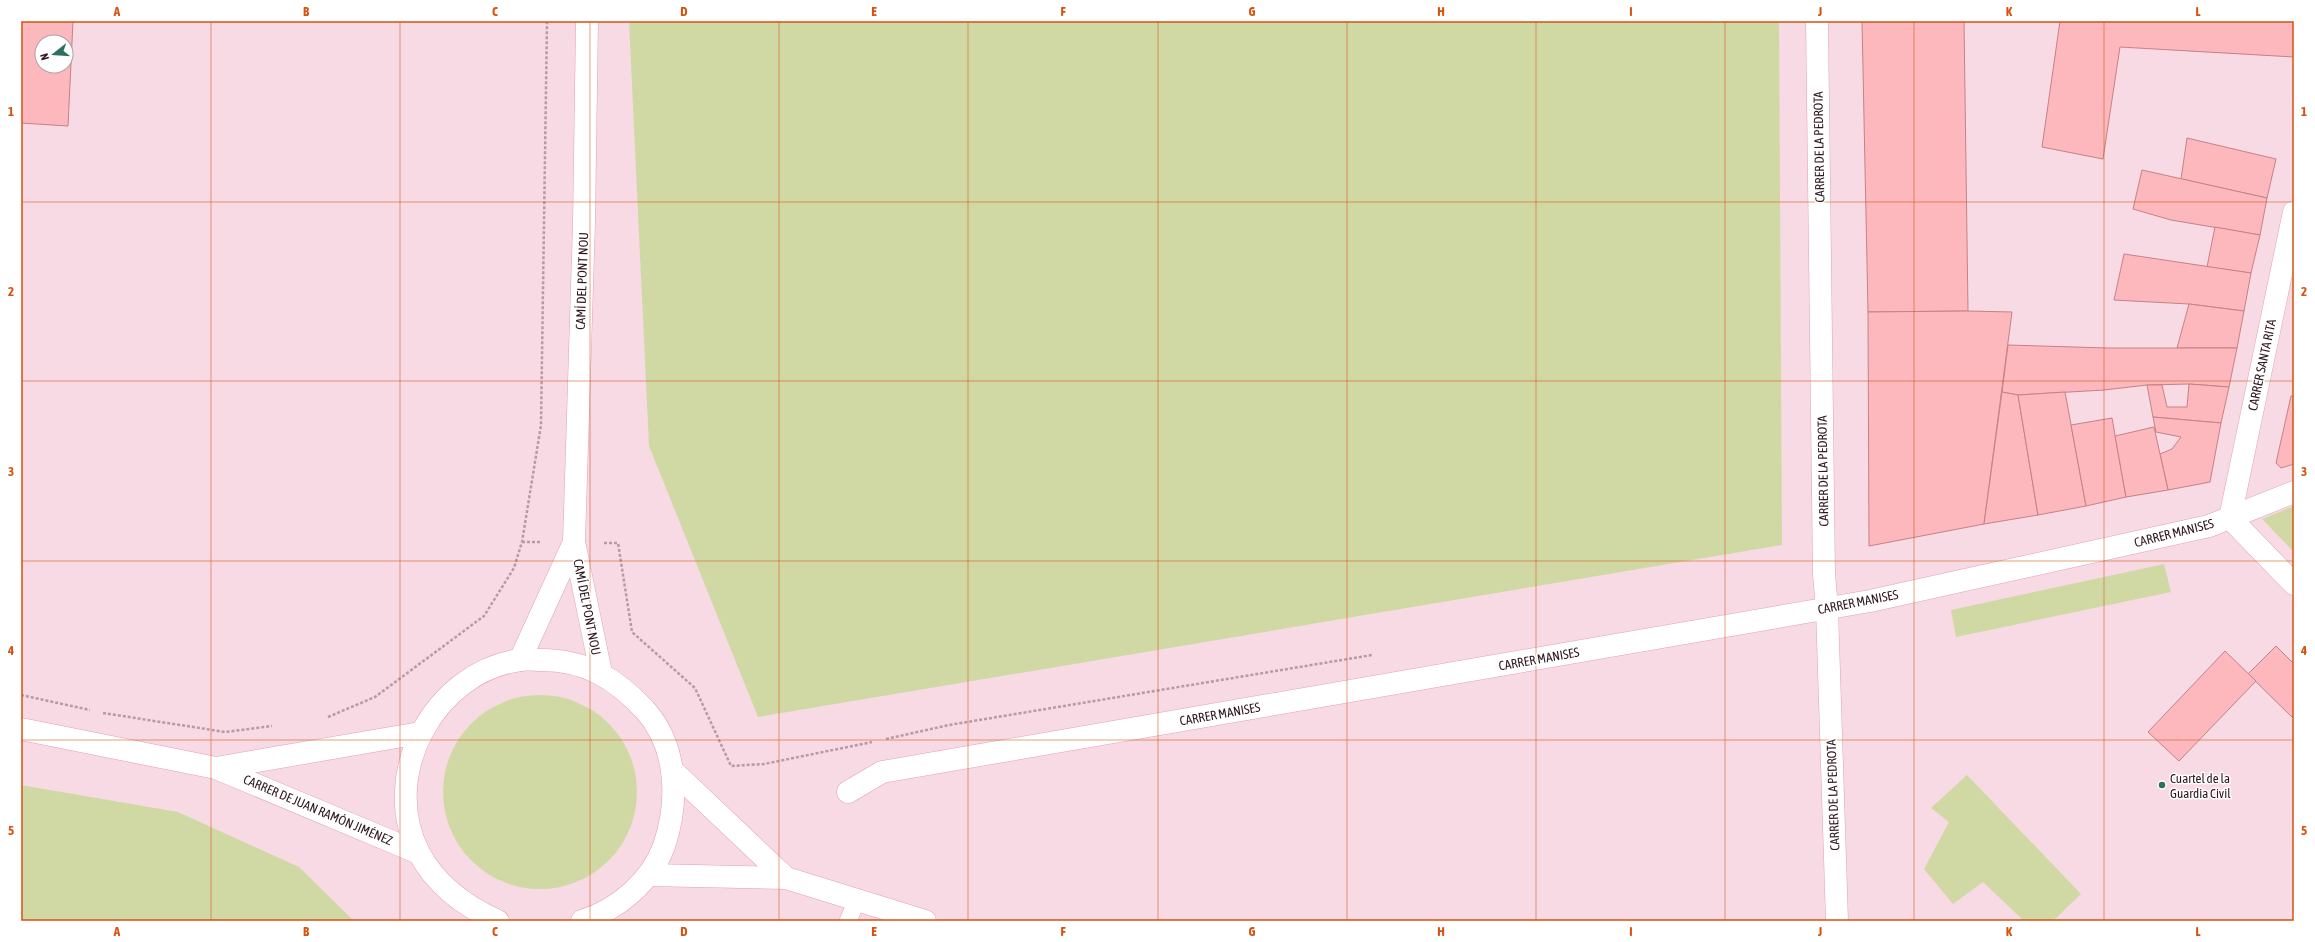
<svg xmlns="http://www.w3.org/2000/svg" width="2315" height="942" viewBox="0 0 2315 942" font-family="'Asap Condensed',sans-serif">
<rect width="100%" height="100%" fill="#f7dae4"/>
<g fill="#d0d9a4">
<polygon points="629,21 1779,21 1782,545 758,717 649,446"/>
<polygon points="2294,506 2294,552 2262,519"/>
<polygon points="2164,564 2171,592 1956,637 1951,610"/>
<circle cx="540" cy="792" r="97"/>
<polygon points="1967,775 2081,894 2053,921 2024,921 1983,882 1953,904 1924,869 1949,822 1931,808"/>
<polygon points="21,785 178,812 299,867 354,921 21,921"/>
</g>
<g fill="#fcb8bc" stroke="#c68186" fill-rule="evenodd">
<path d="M21,21H73L68,126L21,123ZM42,42H66V66H42Z"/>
<polygon points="1862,21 1964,21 1968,311 1868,312"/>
<polygon points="2060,21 2294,21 2294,57 2120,47 2103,159 2042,147"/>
<polygon points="2187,138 2276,159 2267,198 2181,179"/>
<polygon points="2142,170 2267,198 2260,235 2171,220 2133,209"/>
<polygon points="2215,227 2260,235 2251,273 2207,267"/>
<polygon points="2124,254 2251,273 2244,311 2189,304 2114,300"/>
<polygon points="2189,304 2244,311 2237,348 2177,348"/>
<polygon points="1968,311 2012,312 1984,524 1869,546 1868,312"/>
<polygon points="2008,345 2107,348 2237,348 2229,387 2189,384 2147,385 2104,390 2018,395 2002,392"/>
<polygon points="2189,384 2229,387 2221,423 2153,417 2147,385 2162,385 2167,407 2187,407"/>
<polygon points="2002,392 2018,395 2038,515 1984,524"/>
<polygon points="2065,392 2086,506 2038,515 2018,395"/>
<polygon points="2291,396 2294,396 2294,464 2281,468 2276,463"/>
<polygon points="2153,417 2221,423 2210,482 2168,490 2160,454 2172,449 2181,437 2156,432"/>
<polygon points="2112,418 2126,497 2086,506 2071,425"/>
<polygon points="2154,427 2168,490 2126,497 2115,436"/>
<polygon points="2276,646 2294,664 2294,719 2248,674"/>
<polygon points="2225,651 2256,681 2179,761 2148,732"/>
</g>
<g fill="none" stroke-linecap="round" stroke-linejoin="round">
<g stroke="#e3a0b9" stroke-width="18">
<polyline id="service" points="848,921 857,900"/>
</g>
<g stroke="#e3a0b9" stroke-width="23">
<g id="minor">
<polyline points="1817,21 1824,574 1827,609 1837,921"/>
<polyline points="2294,212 2230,518 2294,584"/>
<polyline points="673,771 786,878"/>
<polyline points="848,792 882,772 1870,601 2209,526 2294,492"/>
<polyline points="648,875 786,878 925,921"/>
</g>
</g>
<g stroke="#e3a0b9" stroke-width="23">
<g id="tertiary">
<polyline points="587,21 584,223 574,542 601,673"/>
<polyline points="520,660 574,542"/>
<polyline points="21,729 216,768 419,853"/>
<polyline points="216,768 420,733"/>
<path d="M498,921C466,907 436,885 419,853C379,775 434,672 520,660C527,659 535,660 542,660C586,660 616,679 645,710C678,747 679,802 664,846C651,882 617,910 582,921"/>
</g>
</g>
<g stroke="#b69aa4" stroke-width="2.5" stroke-dasharray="3 2" stroke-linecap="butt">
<polyline points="522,542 541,542"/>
<polyline points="604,543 618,543 632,632 695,688 731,766 764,764 872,742"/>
<polyline points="21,695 90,710"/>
<polyline points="103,713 225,732 272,726"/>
<polyline points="328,717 375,697 484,616 514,568 522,542 541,425 547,21"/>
<polyline points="886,739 949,725 1372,655"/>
</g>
<use href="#service" stroke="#fff" stroke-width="17"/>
<use href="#minor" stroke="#fff" stroke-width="22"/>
<use href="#tertiary" stroke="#fff" stroke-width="22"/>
</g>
<path fill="none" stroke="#d6520e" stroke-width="1" stroke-opacity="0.55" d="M211,21V921M400,21V921M590,21V921M779,21V921M968,21V921M1158,21V921M1347,21V921M1536,21V921M1725,21V921M1914,21V921M2104,21V921M21,202H2294M21,381H2294M21,561H2294M21,740H2294"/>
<circle fill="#2e7060" stroke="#fff" stroke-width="1.5" cx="2162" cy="785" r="4"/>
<g text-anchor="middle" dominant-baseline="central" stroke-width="3" stroke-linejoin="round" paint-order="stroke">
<g font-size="13" fill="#2f1620" stroke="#fff">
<text transform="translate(1819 147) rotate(-91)">CARRER DE LA PEDROTA</text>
<text transform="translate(582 281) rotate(-88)">CAMÍ DEL PONT NOU</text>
<text transform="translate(2262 365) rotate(-78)">CARRER SANTA RITA</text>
<text transform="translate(1823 471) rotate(-91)">CARRER DE LA PEDROTA</text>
<text transform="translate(2174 533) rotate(-14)">CARRER MANISES</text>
<text transform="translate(1858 602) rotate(-11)">CARRER MANISES</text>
<text transform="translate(587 607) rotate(79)">CAMÍ DEL PONT NOU</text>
<text transform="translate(1539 659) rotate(-10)">CARRER MANISES</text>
<text transform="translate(1220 714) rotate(-10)">CARRER MANISES</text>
<text transform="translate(1833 795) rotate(-92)">CARRER DE LA PEDROTA</text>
<text transform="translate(318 810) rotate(23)">CARRER DE JUAN RAMÓN JIMÉNEZ</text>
</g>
<g font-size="13" fill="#2f1620" stroke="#fff" text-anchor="start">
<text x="2170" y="778">Cuartel de la<tspan x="2170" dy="15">Guardia Civil</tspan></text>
</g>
</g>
<rect width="2315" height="942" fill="none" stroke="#ffffff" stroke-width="44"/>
<g transform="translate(54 54) rotate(253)"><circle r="19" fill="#ffffff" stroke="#aca2a6"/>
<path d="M0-3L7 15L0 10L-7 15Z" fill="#2e7060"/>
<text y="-6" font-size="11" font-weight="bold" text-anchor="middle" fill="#2f1620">N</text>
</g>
<rect x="22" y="22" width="2271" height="898" fill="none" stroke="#d6520e" stroke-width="1.5"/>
<g font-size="13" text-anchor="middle" font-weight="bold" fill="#d6520e">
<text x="117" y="16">A</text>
<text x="306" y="16">B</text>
<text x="495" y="16">C</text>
<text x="684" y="16">D</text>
<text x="874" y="16">E</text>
<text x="1063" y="16">F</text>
<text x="1252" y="16">G</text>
<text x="1441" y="16">H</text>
<text x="1631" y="16">I</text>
<text x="1820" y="16">J</text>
<text x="2009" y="16">K</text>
<text x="2198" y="16">L</text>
<text x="11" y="116">1</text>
<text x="2304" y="116">1</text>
<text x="11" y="296">2</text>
<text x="2304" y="296">2</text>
<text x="11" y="476">3</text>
<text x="2304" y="476">3</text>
<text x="11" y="655">4</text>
<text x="2304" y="655">4</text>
<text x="11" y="835">5</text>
<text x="2304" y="835">5</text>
<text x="117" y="936">A</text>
<text x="306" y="936">B</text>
<text x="495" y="936">C</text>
<text x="684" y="936">D</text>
<text x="874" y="936">E</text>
<text x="1063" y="936">F</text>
<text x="1252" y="936">G</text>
<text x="1441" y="936">H</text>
<text x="1631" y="936">I</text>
<text x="1820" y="936">J</text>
<text x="2009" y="936">K</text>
<text x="2198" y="936">L</text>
</g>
</svg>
